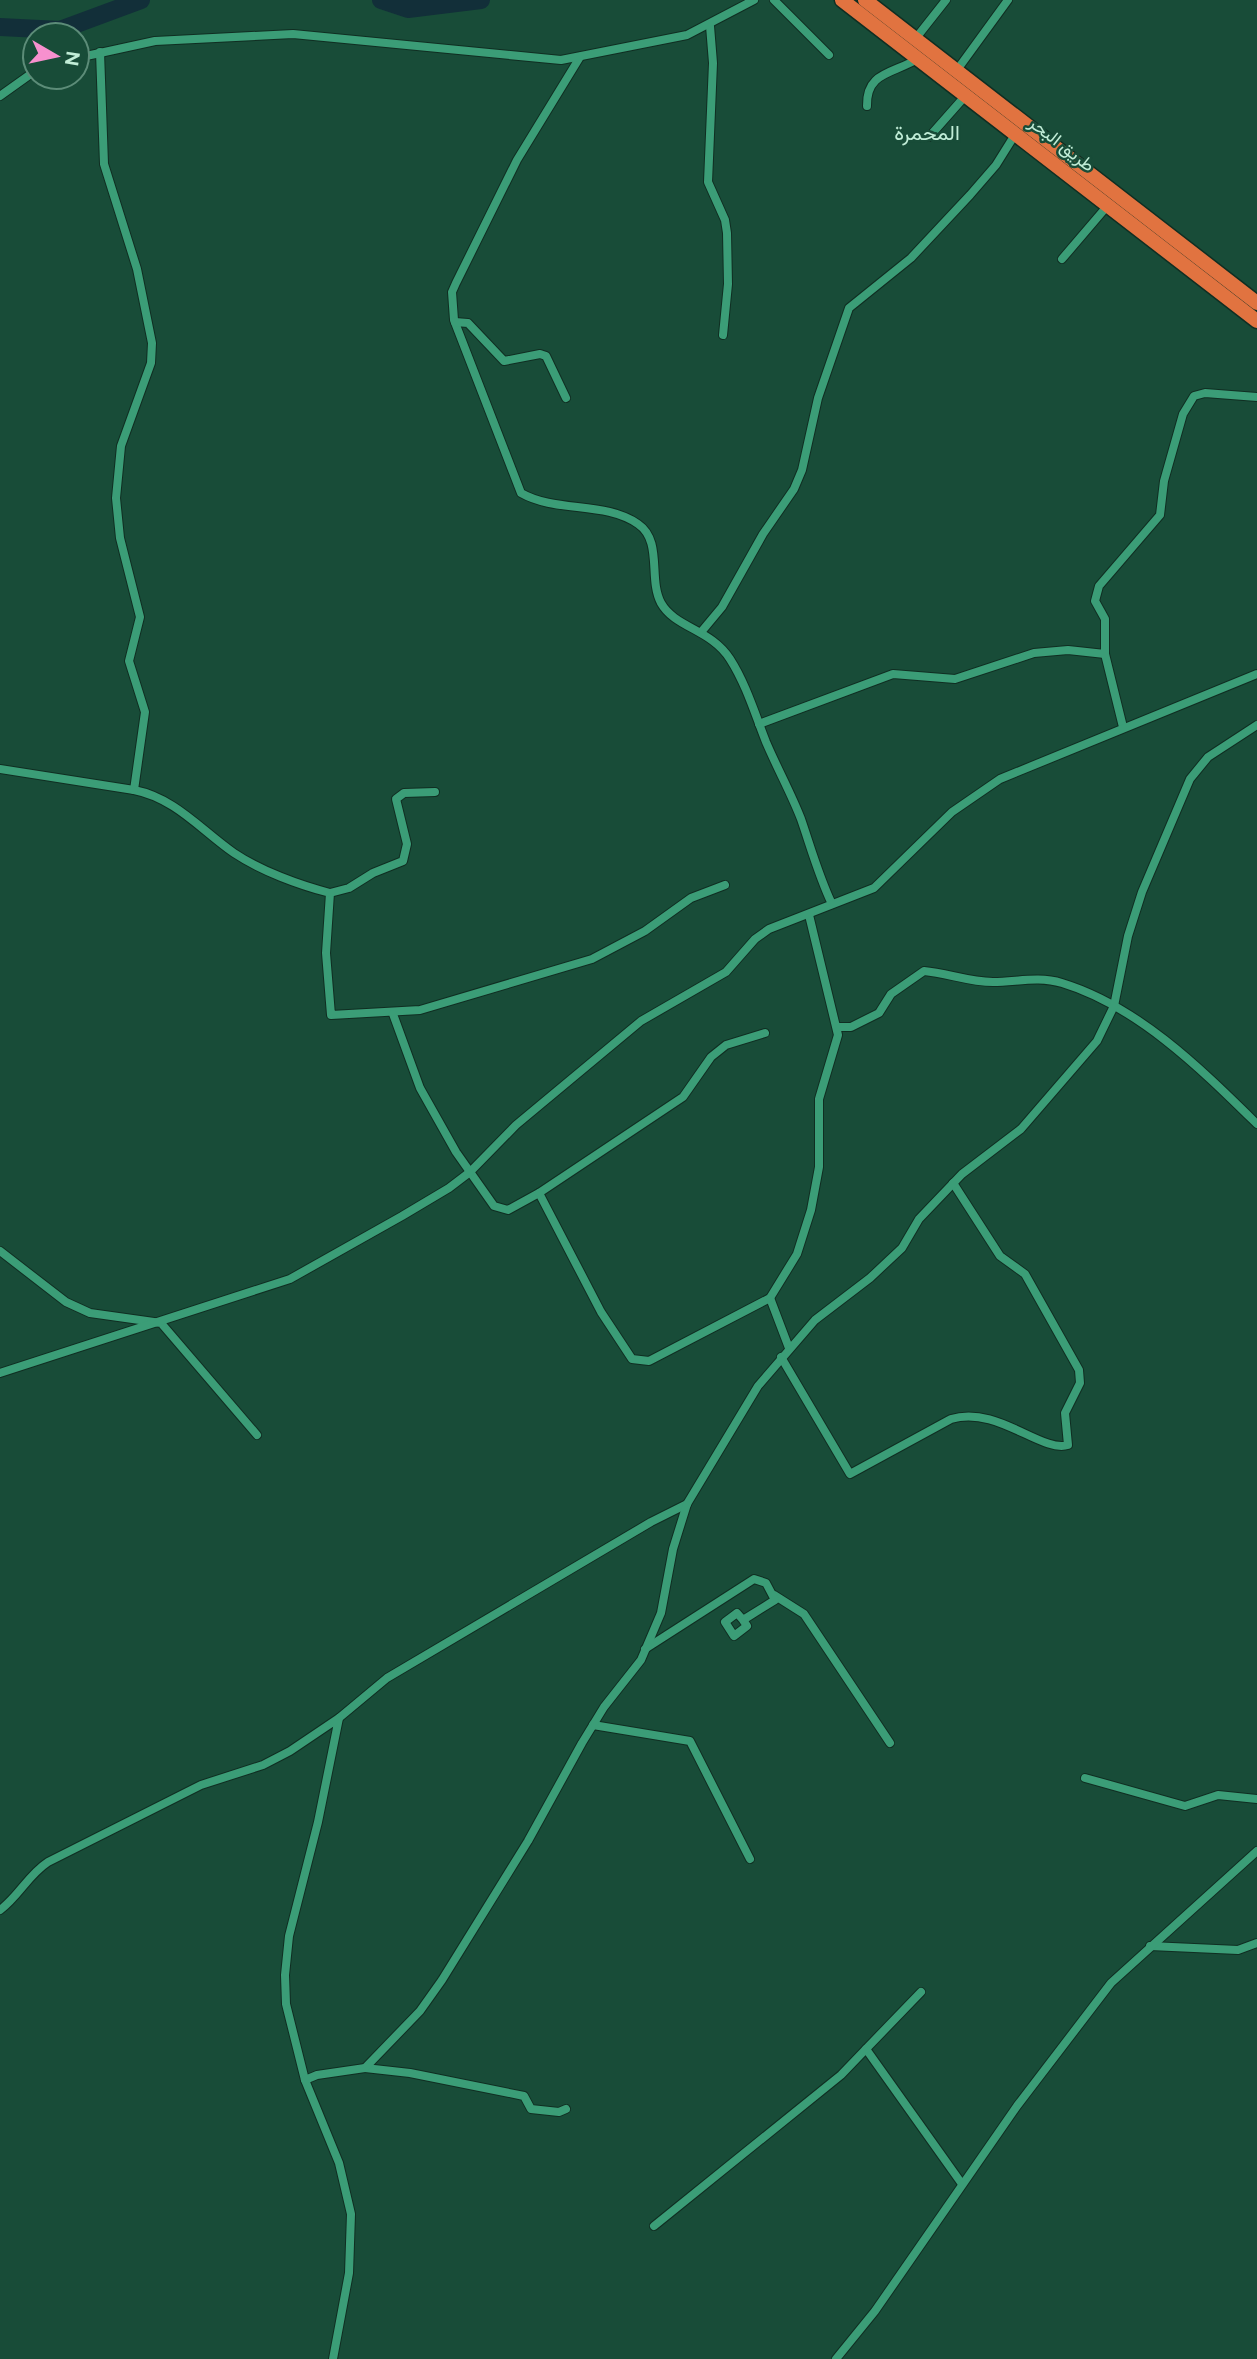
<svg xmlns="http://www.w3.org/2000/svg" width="1257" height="2359" viewBox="0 0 1257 2359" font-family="Figtree,Vazirmatn,sans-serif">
<rect width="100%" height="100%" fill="#184c38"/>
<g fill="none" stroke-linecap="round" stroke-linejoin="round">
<g stroke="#122f39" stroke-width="18">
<polyline points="381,0 408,9 481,0"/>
<polyline points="0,27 60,30 141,0"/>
</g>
<g stroke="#102e22" stroke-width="10">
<g id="street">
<polyline points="774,0 829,55"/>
<polyline points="710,26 713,63 708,182 725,220 727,233 728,284 723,335"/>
<polyline points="916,38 946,0"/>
<path d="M100,52L104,164L137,269L152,343L151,363L121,446L116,498L120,538L140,617L129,661L145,712L134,790C175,798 201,830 234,853C261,871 299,885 330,893L326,953L331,1015L420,1010L592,959L645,931L691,898L725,885"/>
<path d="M580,57L517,160L456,283L452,292L454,320L521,493C556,513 605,501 638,524C663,541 648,579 661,603C675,628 711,629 730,659C746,684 755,714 766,742C777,768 791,793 801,819C811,848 819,877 832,904"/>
<polyline points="77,58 155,41 293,34 561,60 687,35 754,0"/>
<polyline points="957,70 1008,0"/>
<polyline points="0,96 35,71"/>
<path d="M867,106C866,71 894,74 919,58"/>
<polyline points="929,137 967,94"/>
<polyline points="1062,259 1109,204"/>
<polyline points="455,322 468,323 504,361 540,354 546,356 566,398"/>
<polyline points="702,631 722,607 763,534 794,489 802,470 818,398 849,308 911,258 970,195 996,165 1016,133"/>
<polyline points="759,724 893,674 955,679 1034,653 1068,650 1105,654"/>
<polyline points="1123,727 1105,654 1105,619 1095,601 1099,586 1160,515 1164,481 1183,414 1194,396 1205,393 1257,397"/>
<polyline points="0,769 134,790"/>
<polyline points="330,893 349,888 373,873 403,861 407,844 396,799 404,793 435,792"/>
<polyline points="393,1014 420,1088 456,1152 494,1206 508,1210 539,1193 601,1312 632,1359 649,1361 770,1298 789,1348"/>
<path d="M838,1027H851L879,1013L891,994L924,971C947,973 969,982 993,982C1017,982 1038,976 1062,983C1138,1006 1202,1070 1257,1124"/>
<polyline points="539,1193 683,1097 711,1057 726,1045 765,1033"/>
<polyline points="0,1251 66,1302 90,1313 161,1323 257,1435"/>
<polyline points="770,1298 797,1254 811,1210 819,1167 819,1099 838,1035 809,915"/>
<path d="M781,1357L850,1474L951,1419C997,1405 1041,1453 1068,1445L1065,1413L1080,1383L1079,1370L1025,1274L1000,1256L953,1183"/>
<polyline points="0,1373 290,1279 402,1216 449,1188 470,1172 516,1125 641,1021 726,972 755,939 769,929 874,888 952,812 1000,779 1257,674"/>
<polyline points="774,1595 804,1614 890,1743"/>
<polyline points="645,1649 754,1579 766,1583 775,1600 743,1620 747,1626 734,1636 725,1622 737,1613 743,1620"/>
<polyline points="339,1718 387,1678 651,1522 687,1504"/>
<polyline points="593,1725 690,1741 750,1859"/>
<polyline points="1085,1778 1185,1806 1218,1795 1257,1799"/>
<path d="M0,1910C19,1896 28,1875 48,1862L201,1785L263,1765L290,1751L339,1718L318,1822L289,1936L285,1975L286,2004L305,2080L339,2163L351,2214L349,2273L333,2359"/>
<polyline points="1150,1946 1238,1950 1257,1943"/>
<polyline points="921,1992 866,2049 962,2184"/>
<polyline points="365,2068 410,2073 524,2096 531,2109 559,2112 566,2109"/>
<polyline points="305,2080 317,2075 365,2068 420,2011 442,1980 528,1841 582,1743 604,1707 641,1660 661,1613 673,1549 687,1504 758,1386 815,1320 870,1278 902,1248 919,1219 962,1174 1021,1129 1097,1041 1114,1006 1128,936 1142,892 1190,779 1208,757 1257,725"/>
<polyline points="654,2226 841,2075 866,2049"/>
<polyline points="836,2359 875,2311 1017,2106 1111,1983 1257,1851"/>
</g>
</g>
<g stroke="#102e22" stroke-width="17">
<g id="highway">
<polyline points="842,0 1257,321"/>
<polyline points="865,0 1257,303"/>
</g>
</g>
<use href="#street" stroke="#3b9d77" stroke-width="8"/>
<use href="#highway" stroke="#e17340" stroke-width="14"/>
</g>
<g text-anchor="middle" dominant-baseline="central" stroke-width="5" stroke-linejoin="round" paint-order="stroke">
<g font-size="18" fill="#c1edd7" stroke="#184c38">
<text transform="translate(1062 144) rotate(38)">طريق البحر</text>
</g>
<g font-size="21" fill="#c1edd7" stroke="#184c38">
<text x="927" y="132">المحمرة</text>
</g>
</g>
<g transform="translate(56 56) rotate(99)"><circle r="33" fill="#184c38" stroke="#5c8c78" stroke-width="2"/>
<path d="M0-5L12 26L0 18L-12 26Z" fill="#f790ce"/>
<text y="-10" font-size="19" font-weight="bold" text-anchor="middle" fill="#c1edd7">N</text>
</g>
</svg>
